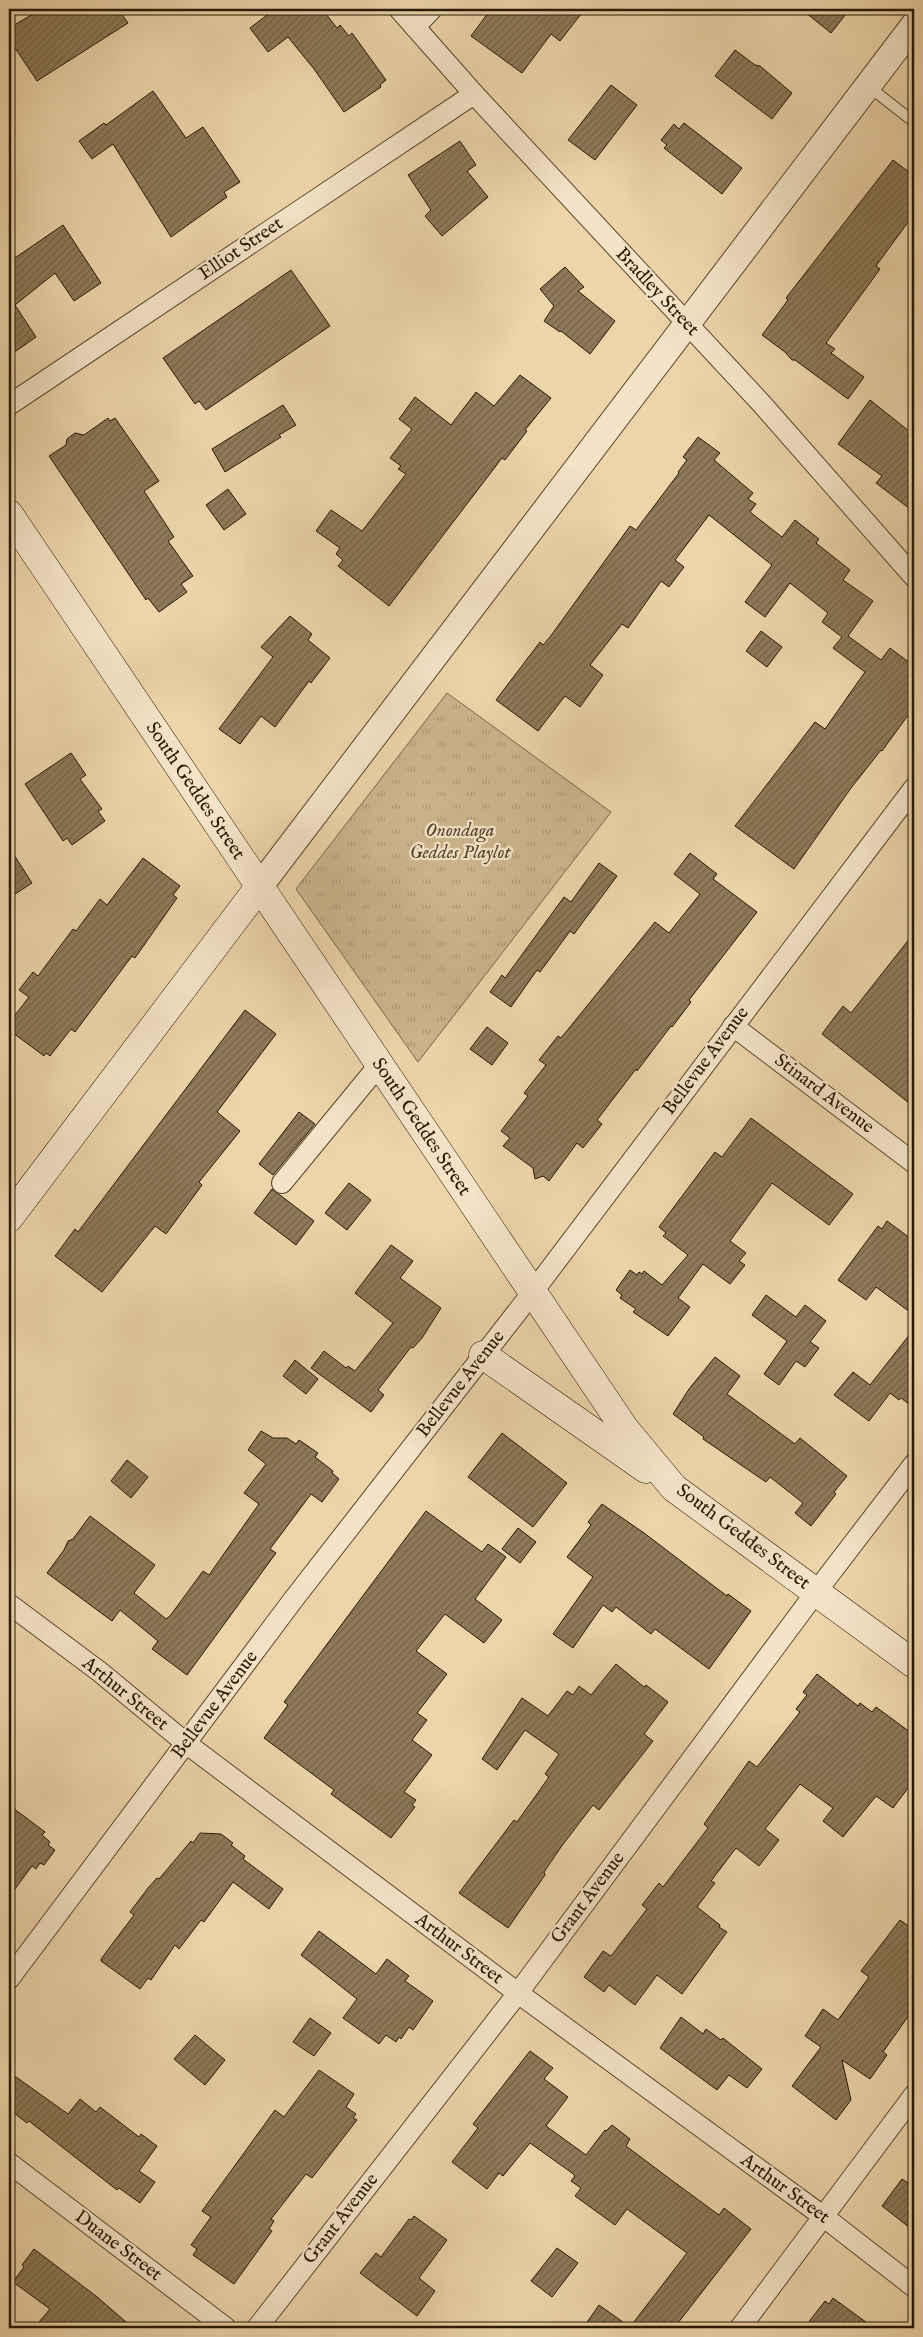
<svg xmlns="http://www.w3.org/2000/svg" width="923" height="2337" viewBox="0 0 923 2337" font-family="'IM FELL English',serif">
<defs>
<pattern id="park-tufts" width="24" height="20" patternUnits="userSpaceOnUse" patternTransform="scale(1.25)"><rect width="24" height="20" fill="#cbb48d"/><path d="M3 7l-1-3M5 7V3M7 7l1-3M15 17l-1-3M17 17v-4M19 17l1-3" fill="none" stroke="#ae9a78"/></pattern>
<pattern id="building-hatch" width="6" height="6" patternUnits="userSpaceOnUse" patternTransform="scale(1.25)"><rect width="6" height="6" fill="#8e7a5a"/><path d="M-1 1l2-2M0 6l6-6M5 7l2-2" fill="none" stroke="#746348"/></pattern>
</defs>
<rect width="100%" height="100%" fill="#edd4a9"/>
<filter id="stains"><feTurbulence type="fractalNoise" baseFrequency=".004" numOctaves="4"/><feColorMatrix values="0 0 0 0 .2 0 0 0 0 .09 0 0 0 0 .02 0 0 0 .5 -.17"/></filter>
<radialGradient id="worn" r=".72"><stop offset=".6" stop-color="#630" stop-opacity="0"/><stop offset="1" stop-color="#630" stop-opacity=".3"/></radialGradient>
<polygon fill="url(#park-tufts)" stroke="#796648" points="447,693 611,812 418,1062 296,889"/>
<g fill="url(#building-hatch)" stroke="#271804">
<polygon points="42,9 118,9 128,23 37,81 9,39 9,28"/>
<polygon points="275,9 322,9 337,28 340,25 349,36 352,33 386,80 380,85 381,87 344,112 314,69 288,37 268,52 250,28"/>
<polygon points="491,9 585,9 560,41 551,34 522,73 471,36"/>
<polygon points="801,9 850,9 831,33"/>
<polygon points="735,50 755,65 760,66 792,93 772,119 715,76"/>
<polygon points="611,85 637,105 595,160 568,140"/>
<polygon points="153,91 186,138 203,127 240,182 224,192 227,197 171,237 113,144 92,159 79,141 104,123 106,125"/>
<polygon points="684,123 742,168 722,194 664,148 667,145 661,140 674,124 679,129"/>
<polygon points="460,141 476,165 467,171 488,197 442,236 425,216 431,210 408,175"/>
<polygon points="893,160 914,176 914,214 876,266 880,269 826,343 835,349 831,353 864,377 848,399 795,360 792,360 785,352 762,335 788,300 786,298"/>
<polygon points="63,225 101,283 74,301 55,273 15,305 36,337 9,356 9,262"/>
<polygon points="565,267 584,287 578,291 615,321 590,354 561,331 560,332 544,321 554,306 540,289"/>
<polygon points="291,270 330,326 206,410 199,401 195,404 163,358"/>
<polygon points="520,375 551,398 525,430 527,431 505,460 502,458 389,606 338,566 343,560 336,554 340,548 316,531 331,510 362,531 406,474 398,469 401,466 390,458 412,429 399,419 415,397 451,425 476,392 494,406"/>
<polygon points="870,400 914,435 914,512 876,483 882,476 838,444"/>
<polygon points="283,405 296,425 279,435 281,437 225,472 212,449"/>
<polygon points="108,418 110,421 115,418 159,481 144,491 174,537 168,541 193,576 181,584 187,592 159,612 148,598 146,600 49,456 66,445 67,439 75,433 84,435"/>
<polygon points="698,437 720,453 714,460 753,493 748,499 756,504 750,512 782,537 795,520 819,539 816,543 850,570 843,580 873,601 848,636 881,660 890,648 914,666 914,707 882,751 881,750 851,788 794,869 735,826 815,722 825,729 865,672 833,648 842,637 822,622 828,613 790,583 765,617 745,602 772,565 709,515 675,560 684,567 669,587 661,581 628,628 622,624 590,665 603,675 580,707 565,696 538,731 496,700 540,642 543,645 550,637 630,526 636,530 679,473 678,472 687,460 683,457"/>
<polygon points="228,489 246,514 224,530 206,505"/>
<polygon points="290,616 312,634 308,640 330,658 311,683 309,681 275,727 261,716 240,744 219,729 273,657 261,647"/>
<polygon points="761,631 782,647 767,667 746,651"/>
<polygon points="71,753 86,775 80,779 102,809 98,811 105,821 72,845 67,838 63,841 25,784"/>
<polygon points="9,847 32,883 9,898"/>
<polygon points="690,853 717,874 713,879 757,912 689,1000 691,1002 672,1027 671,1026 637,1071 636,1069 597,1120 602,1124 583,1148 577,1143 549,1181 543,1176 535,1179 533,1168 503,1146 510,1138 501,1131 528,1096 524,1093 546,1065 539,1060 558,1036 561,1038 655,922 669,933 700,894 674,874"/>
<polygon points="143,858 180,886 173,895 177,898 135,958 132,956 75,1032 71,1029 50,1056 46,1053 44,1056 9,1030 9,1023 29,997 19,990 33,972 38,976 73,929 76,931 100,899 107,905"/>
<polygon points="599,863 617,876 574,934 570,931 540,972 537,970 511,1007 490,992 502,975 505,978 564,897 571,902"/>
<polygon points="914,933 914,1107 822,1034 843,1006 851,1013"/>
<polygon points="245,1010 276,1034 217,1112 240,1131 199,1182 202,1185 166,1234 155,1226 102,1292 55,1256 75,1229 78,1232"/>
<polygon points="487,1027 508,1043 492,1065 470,1049"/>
<polygon points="299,1112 315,1124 273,1175 259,1164"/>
<polygon points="751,1118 853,1194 829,1225 772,1183 730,1241 746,1253 739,1261 745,1265 730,1284 703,1264 678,1298 690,1307 668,1336 633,1312 636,1309 620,1298 622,1295 616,1290 630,1270 637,1275 639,1272 642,1274 644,1271 662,1285 688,1255 663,1236 666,1233 659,1227 715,1152 722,1157"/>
<polygon points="349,1183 371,1200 347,1230 325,1213"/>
<polygon points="272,1189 314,1221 296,1245 254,1213"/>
<polygon points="887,1221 914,1241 914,1315 876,1287 866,1300 838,1280 878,1226 882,1229"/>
<polygon points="391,1245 413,1261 400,1278 441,1308 422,1338 413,1348 411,1347 378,1390 384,1395 371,1412 311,1368 324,1351 346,1368 348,1366 355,1371 393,1323 355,1293"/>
<polygon points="766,1295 796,1317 805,1305 826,1321 810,1342 819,1348 805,1367 796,1361 779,1385 764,1374 787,1341 752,1315"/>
<polygon points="914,1329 914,1408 901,1398 899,1400 890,1393 869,1421 834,1395 853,1372 870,1385"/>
<polygon points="715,1357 740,1376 727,1394 795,1444 800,1438 847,1476 834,1492 836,1494 811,1526 795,1513 803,1503 770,1477 766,1482 703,1439 704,1437 673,1414 689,1389"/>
<polygon points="295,1360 318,1379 306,1394 283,1376"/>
<polygon points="261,1431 273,1438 287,1438 296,1444 299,1440 318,1453 315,1457 333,1471 332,1473 339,1479 322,1502 311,1494 270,1549 276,1553 187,1675 152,1649 158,1641 120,1610 112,1621 47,1573 64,1550 68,1541 73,1539 90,1516 155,1565 134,1593 166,1619 170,1616 203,1571 209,1575 259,1504 244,1493 266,1464 248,1450"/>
<polygon points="502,1433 567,1483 533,1527 468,1477"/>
<polygon points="127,1460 148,1477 131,1498 111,1481"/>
<polygon points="602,1504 644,1533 727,1596 728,1594 751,1611 709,1669 655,1629 651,1634 616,1607 612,1612 603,1605 573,1648 553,1634 593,1577 567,1557 591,1525 588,1522"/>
<polygon points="426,1511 482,1552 488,1544 506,1557 475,1599 502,1620 484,1643 445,1614 416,1651 447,1674 417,1713 427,1720 412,1740 432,1755 404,1792 416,1800 412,1805 415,1807 391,1838 331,1794 334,1790 264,1738 288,1705 284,1702"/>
<polygon points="518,1528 536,1542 520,1563 502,1549"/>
<polygon points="616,1664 644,1687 646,1685 668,1702 644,1734 653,1741 599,1810 593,1805 561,1847 544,1872 545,1875 508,1928 459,1893 514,1820 517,1822 549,1777 545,1774 559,1754 525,1730 497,1770 482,1759 522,1698 548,1716 567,1691 573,1695 579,1686 591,1695"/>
<polygon points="817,1674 858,1706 860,1703 872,1712 876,1707 914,1735 914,1780 893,1808 876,1796 843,1837 823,1821 833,1808 800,1784 765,1829 779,1840 759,1866 736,1848 711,1881 715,1883 697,1907 720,1925 719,1927 727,1932 682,1994 657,1975 635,2005 609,1985 604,1992 584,1977 603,1951 611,1956 647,1909 642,1905 659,1883 663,1887 708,1828 704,1824 749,1761 757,1767 800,1712 796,1709 807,1695 803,1692"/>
<polygon points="9,1805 45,1832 42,1835 50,1842 48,1845 55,1850 44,1865 40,1863 36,1869 32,1866 9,1897"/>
<polygon points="200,1833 221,1834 233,1843 231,1845 245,1856 243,1859 283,1889 269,1909 233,1882 204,1922 201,1920 179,1949 175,1945 151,1980 148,1978 140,1989 101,1961 101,1959 134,1915 130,1912 148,1888 157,1878 159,1879 191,1841 193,1843"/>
<polygon points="900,1920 914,1930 914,2008 883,2052 887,2055 870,2079 842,2060 851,2100 836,2120 792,2086 821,2047 805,2036 823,2009 838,2020 869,1977 861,1971"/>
<polygon points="319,1931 376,1974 387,1959 409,1976 405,1981 433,2001 413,2030 409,2027 401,2039 399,2037 396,2042 386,2035 379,2044 343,2018 357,1999 301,1955"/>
<polygon points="681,2017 703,2034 706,2029 721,2040 723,2038 762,2069 747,2088 729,2075 717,2090 660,2048"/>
<polygon points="310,2018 331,2033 314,2056 293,2042"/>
<polygon points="195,2035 225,2060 205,2085 174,2059"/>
<polygon points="530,2051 553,2068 544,2079 568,2097 546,2126 586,2155 605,2130 606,2131 612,2125 630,2139 626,2146 670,2179 719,2215 724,2208 751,2229 674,2328 583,2328 599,2305 630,2327 687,2253 627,2209 615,2225 575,2196 581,2188 571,2181 575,2176 572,2173 530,2143 503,2176 499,2173 487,2189 452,2162 478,2128 473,2124"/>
<polygon points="319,2070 354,2094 346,2107 356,2114 353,2118 357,2120 312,2178 306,2174 271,2219 274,2221 269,2229 272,2231 234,2284 193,2255 197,2249 191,2245 211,2217 202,2211 275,2110 284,2117"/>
<polygon points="9,2072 68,2114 80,2099 96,2112 100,2107 139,2137 141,2134 157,2146 139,2171 155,2182 140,2203 119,2188 117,2190 29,2121 27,2123 9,2109"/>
<polygon points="902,2179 914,2187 914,2231 882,2206"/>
<polygon points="414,2216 447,2240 419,2278 435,2291 417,2316 360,2273 376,2253 381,2257 409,2219 411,2220"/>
<polygon points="557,2248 578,2263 552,2297 531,2281"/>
<polygon points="34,2249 96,2296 133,2328 34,2328 50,2309 13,2282 24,2267 22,2265"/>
<polygon points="833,2298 874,2328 804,2328 825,2301 829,2304"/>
</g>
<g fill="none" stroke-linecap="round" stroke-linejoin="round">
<g stroke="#58472d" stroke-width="12">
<polyline id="service" points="868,86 914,122"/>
</g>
<g stroke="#58472d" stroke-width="22">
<g id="minor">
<polyline points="399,9 474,94 761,403 914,577"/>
<polyline points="415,27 432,9"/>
<polyline points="9,405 474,94"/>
<polyline points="733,1026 914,1163"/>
<polyline points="282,1183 379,1065"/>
<polyline points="9,1604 100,1672 187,1744 518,1993 824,2217 914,2287"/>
<polyline points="9,1979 293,1600 532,1293 914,788"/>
<polyline points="9,2163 226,2328"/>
<polyline points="257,2328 518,1993 816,1592 914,1464"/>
<polyline points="740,2328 914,2095"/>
</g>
</g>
<g stroke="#58472d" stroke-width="28">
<polyline id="tertiary" points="260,886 914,25"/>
</g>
<g stroke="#271804" stroke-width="29">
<g id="secondary">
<polyline points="9,514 625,1429 674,1488 914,1664"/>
<polyline points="9,1218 260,886"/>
<polyline points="483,1355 646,1469"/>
</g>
</g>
<use href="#service" stroke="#f3e3c7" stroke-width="10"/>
<use href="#minor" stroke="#f3e3c7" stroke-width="20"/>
<use href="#tertiary" stroke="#f3e3c7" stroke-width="26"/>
<use href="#secondary" stroke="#f3e3c7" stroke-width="28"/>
</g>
<g text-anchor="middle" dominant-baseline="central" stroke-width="4.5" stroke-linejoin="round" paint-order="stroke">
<g font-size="19" fill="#271804" stroke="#f3e3c7">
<text transform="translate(241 249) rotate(-34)">Elliot Street</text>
<text transform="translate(657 292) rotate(47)">Bradley Street</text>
<text transform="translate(195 791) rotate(56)">South Geddes Street</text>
<text transform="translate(706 1061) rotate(-53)">Bellevue Avenue</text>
<text transform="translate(824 1094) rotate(37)">Stinard Avenue</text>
<text transform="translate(421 1127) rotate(56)">South Geddes Street</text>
<text transform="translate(461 1384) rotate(-52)">Bellevue Avenue</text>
<text transform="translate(743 1537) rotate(37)">South Geddes Street</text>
<text transform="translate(125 1694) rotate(39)">Arthur Street</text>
<text transform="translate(215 1705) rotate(-53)">Bellevue Avenue</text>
<text transform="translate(588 1898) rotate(-53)">Grant Avenue</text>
<text transform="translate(459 1949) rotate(37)">Arthur Street</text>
<text transform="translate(785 2189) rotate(36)">Arthur Street</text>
<text transform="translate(341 2219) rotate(-52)">Grant Avenue</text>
<text transform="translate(118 2246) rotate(37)">Duane Street</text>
</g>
<g font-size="19" font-style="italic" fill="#58472d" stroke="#f3e3c7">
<text x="460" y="831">Onondaga<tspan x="460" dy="22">Geddes Playlot</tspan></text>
</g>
</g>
<rect width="923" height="2337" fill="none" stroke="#edd4a9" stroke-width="30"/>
<rect x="10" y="10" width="903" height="2317" fill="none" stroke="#271804" stroke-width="2.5"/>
<rect x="15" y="15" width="893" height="2307" fill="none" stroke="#271804"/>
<rect width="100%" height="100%" filter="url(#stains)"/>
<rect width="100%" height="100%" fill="url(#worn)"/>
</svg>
